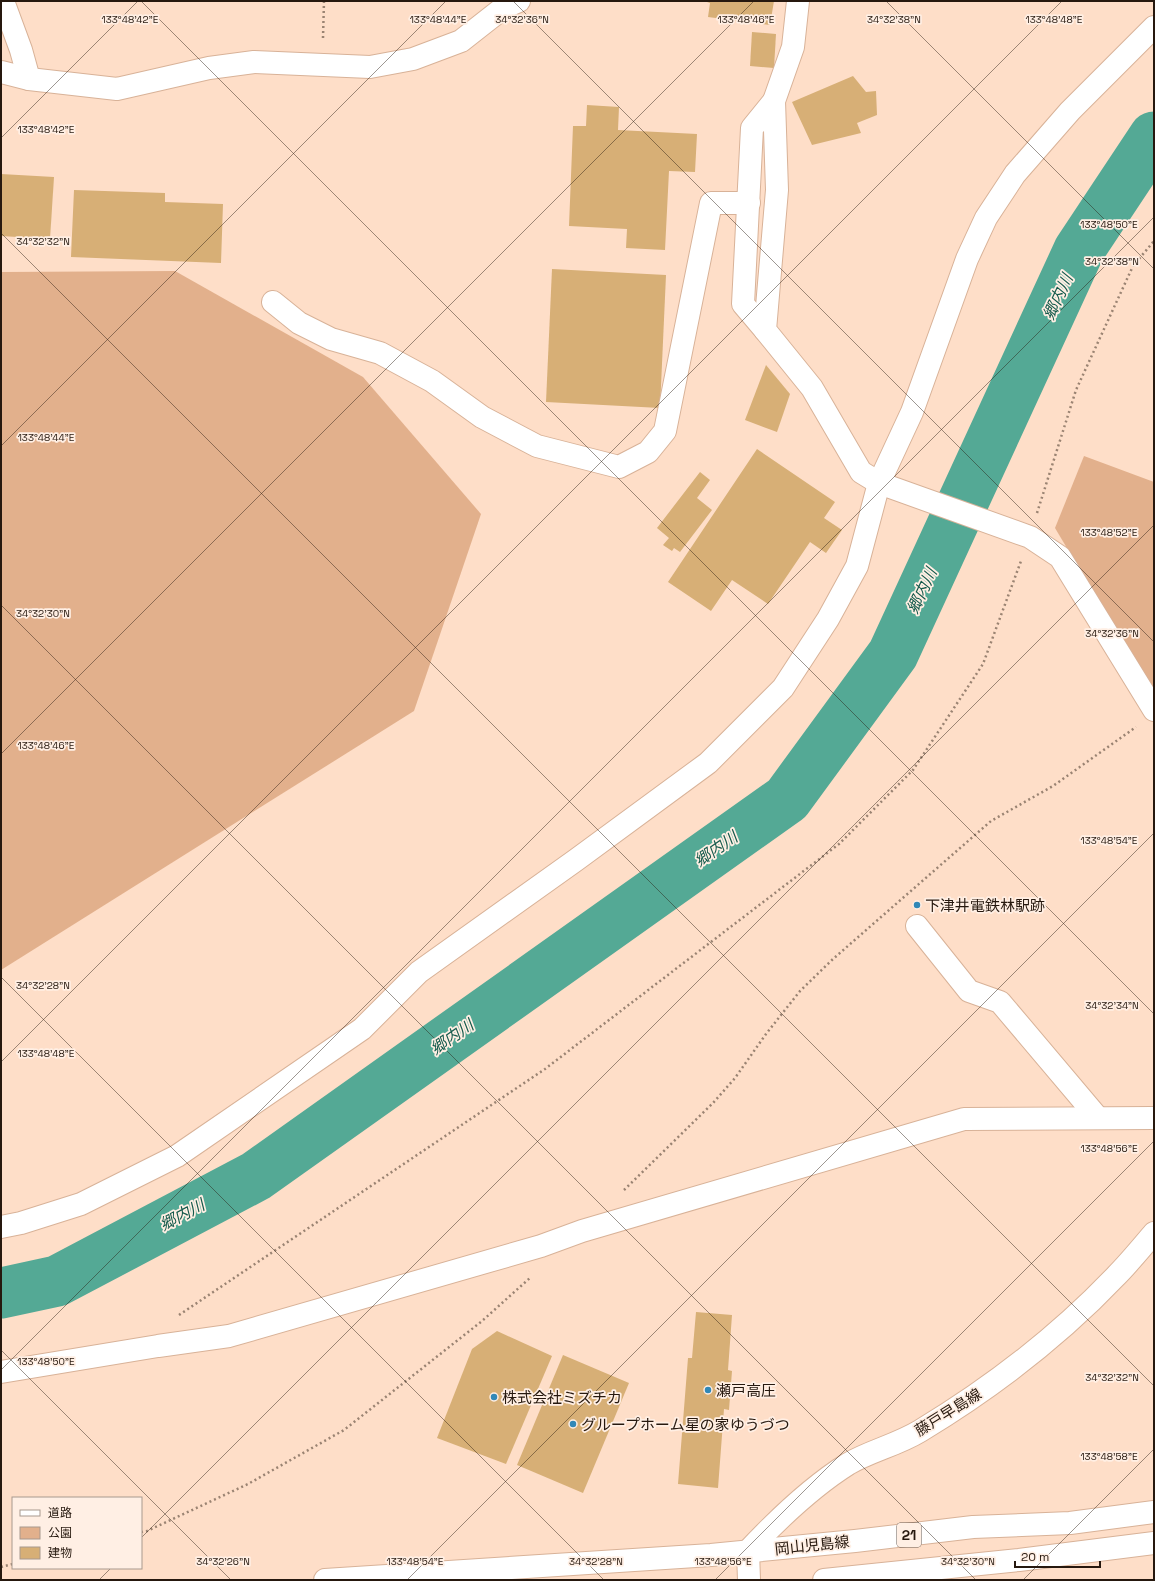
<svg xmlns="http://www.w3.org/2000/svg" width="1155" height="1581" viewBox="0 0 1155 1581" font-family="'Space Grotesk','Noto Sans JP',sans-serif">
<rect width="100%" height="100%" fill="#fedec8"/>
<g fill="#e2b08c">
<polygon points="175,271 363,377 481,514 414,711 1,970 1,272"/>
<polygon points="1084,456 1154,482 1154,694 1055,528"/>
</g>
<g fill="none" stroke-linecap="round" stroke-linejoin="round">
<polyline stroke="#54a995" stroke-width="51" points="1,1293 57,1281 256,1176 787,799 893,654 1079,250 1154,137"/>
</g>
<g fill="#d7af76">
<polygon points="704,1 774,1 770,25 708,17 710,3"/>
<polygon points="752,32 776,34 774,68 750,66"/>
<polygon points="853,76 866,92 876,91 877,115 857,123 861,133 812,145 792,102"/>
<polygon points="587,105 619,107 618,130 697,134 695,172 669,171 665,250 626,248 627,229 569,226 573,126 586,126"/>
<polygon points="1,174 54,177 50,239 1,236"/>
<polygon points="74,190 165,193 165,202 223,204 221,263 71,257"/>
<polygon points="552,269 666,275 660,408 546,402"/>
<polygon points="766,365 790,394 777,432 745,420"/>
<polygon points="757,449 835,502 824,518 842,530 826,553 810,542 768,604 732,580 711,611 668,582"/>
<polygon points="700,472 710,480 697,498 712,510 680,552 674,548 672,551 663,545 669,538 657,528"/>
<polygon points="696,1312 732,1315 728,1370 732,1371 729,1410 724,1409 718,1488 678,1484 688,1358 692,1358"/>
<polygon points="497,1331 552,1356 506,1464 437,1438 472,1349"/>
<polygon points="563,1355 629,1383 583,1493 517,1465"/>
</g>
<g fill="none" stroke-linecap="round" stroke-linejoin="round">
<g stroke="#d8b298" stroke-width="24">
<g id="street">
<polyline points="3,1 21,50 29,79"/>
<polyline points="798,1 793,47 774,101 777,190 765,330 812,388 861,472 879,483 1030,537 1060,557 1154,710"/>
<polyline points="1,72 29,79 117,89 209,68 254,62 370,67 413,59 461,41 503,8 519,1"/>
<polyline points="273,302 299,323 331,339 380,353 432,381 482,417 537,446 619,467 648,452 665,431 711,203 749,203"/>
<polyline points="765,330 743,304 752,128 774,101"/>
<polyline points="917,926 969,991 1000,1002 1098,1118"/>
<polyline points="1,1227 21,1223 81,1204 177,1156 362,1029 419,972 576,860 708,763 783,688 828,619 857,566 879,483 912,412 967,259 986,218 1015,174 1070,111 1154,27"/>
<polyline points="1,1372 158,1346 229,1336 541,1246 582,1231 964,1119 1154,1118"/>
</g>
</g>
<g stroke="#d8b298" stroke-width="24">
<path id="secondary" d="M749,1580L748,1551C778,1519 810,1488 848,1464C870,1451 897,1445 920,1431C991,1388 1058,1337 1116,1276C1129,1263 1142,1247 1154,1233"/>
</g>
<g stroke="#d8b298" stroke-width="24">
<g id="primary">
<polyline points="325,1580 711,1555 855,1541 973,1527 1070,1523 1154,1512"/>
<polyline points="824,1580 1019,1560 1154,1543"/>
</g>
</g>
<g stroke="#9a8372" stroke-width="2.5" stroke-dasharray="2 3" stroke-linecap="butt">
<polyline points="323,38 324,1"/>
<polyline points="1037,513 1076,390 1133,266 1154,241"/>
<polyline points="624,1190 713,1103 735,1078 766,1034 800,991 833,959 991,821 1053,786 1136,727"/>
<polyline points="179,1315 545,1069 839,844 913,770 983,664 1021,561"/>
<polyline points="141,1532 147,1531 248,1484 344,1430 482,1321 531,1277"/>
<polyline points="1,1567 13,1564"/>
</g>
<use href="#street" stroke="#fff" stroke-width="22"/>
<use href="#secondary" stroke="#fff" stroke-width="22"/>
<use href="#primary" stroke="#fff" stroke-width="22"/>
</g>
<path fill="none" stroke="#26180e" stroke-width="1" stroke-opacity="0.45" d="M141,1L1154,1014M513,1L1154,642M886,1L1154,269M1,138L138,1M1,233L1154,1386M1,446L446,1M1,605L976,1580M1,754L754,1M1,977L604,1580M1,1062L1062,1M1,1350L231,1580M1,1370L1154,217M141,1538L1154,525M99,1580L111,1568M407,1580L1154,833M715,1580L1154,1141M1023,1580L1154,1449"/>
<g fill="#3188b7" stroke="#ffefe4" stroke-width="1.5">
<circle cx="917" cy="905" r="4"/>
<circle cx="708" cy="1390" r="4"/>
<circle cx="494" cy="1397" r="4"/>
<circle cx="573" cy="1424" r="4"/>
</g>
<g text-anchor="middle" dominant-baseline="central" stroke-width="3.5" stroke-linejoin="round" paint-order="stroke">
<rect fill="#ffefe4" stroke="#67584e" stroke-width="1" x="897" y="1523" width="24" height="24" rx="3"/>
<g font-size="14" font-weight="bold" fill="#26180e">
<text x="909" y="1535">21</text>
</g>
<g font-size="15" fill="#26180e" stroke="#ffefe4" text-anchor="start">
<text x="925" y="905">下津井電鉄林駅跡</text>
<text x="716" y="1390">瀬戸高圧</text>
<text x="502" y="1397">株式会社ミズチカ</text>
<text x="581" y="1424">グループホーム星の家ゆうづつ</text>
</g>
<g font-size="15" fill="#26180e" stroke="#ffefe4">
<text transform="translate(948 1412) rotate(-32)">藤戸早島線</text>
<text transform="translate(812 1545) rotate(-6)">岡山児島線</text>
</g>
<g font-size="16" font-style="italic" fill="#13594b" stroke="#ffefe4">
<text transform="translate(1058 297) rotate(-65)">郷内川</text>
<text transform="translate(922 591) rotate(-65)">郷内川</text>
<text transform="translate(716 849) rotate(-35)">郷内川</text>
<text transform="translate(452 1037) rotate(-35)">郷内川</text>
<text transform="translate(182 1215) rotate(-28)">郷内川</text>
</g>
</g>
<g font-size="10" text-anchor="middle" fill="#26180e" stroke="#ffefe4" stroke-width="3.5" stroke-linejoin="round" paint-order="stroke">
<text x="130" y="23">133°48'42"E</text>
<text x="438" y="23">133°48'44"E</text>
<text x="522" y="23">34°32'36"N</text>
<text x="746" y="23">133°48'46"E</text>
<text x="894" y="23">34°32'38"N</text>
<text x="1054" y="23">133°48'48"E</text>
<text x="46" y="133">133°48'42"E</text>
<text x="1109" y="228">133°48'50"E</text>
<text x="43" y="245">34°32'32"N</text>
<text x="1112" y="265">34°32'38"N</text>
<text x="46" y="441">133°48'44"E</text>
<text x="1109" y="536">133°48'52"E</text>
<text x="43" y="617">34°32'30"N</text>
<text x="1112" y="637">34°32'36"N</text>
<text x="46" y="749">133°48'46"E</text>
<text x="1109" y="844">133°48'54"E</text>
<text x="43" y="989">34°32'28"N</text>
<text x="1112" y="1009">34°32'34"N</text>
<text x="46" y="1057">133°48'48"E</text>
<text x="1109" y="1152">133°48'56"E</text>
<text x="46" y="1365">133°48'50"E</text>
<text x="1112" y="1381">34°32'32"N</text>
<text x="1109" y="1460">133°48'58"E</text>
<text x="223" y="1565">34°32'26"N</text>
<text x="415" y="1565">133°48'54"E</text>
<text x="596" y="1565">34°32'28"N</text>
<text x="723" y="1565">133°48'56"E</text>
<text x="968" y="1565">34°32'30"N</text>
</g>
<rect width="1155" height="1581" fill="none" stroke="#26180e" stroke-width="4"/>
<rect x="12" y="1497" width="130" height="72" fill="#ffefe4" stroke="#a8998e"/>
<rect x="20" y="1510" width="20" height="6" fill="#ffffff" stroke="#a8998e"/>
<text x="48" y="1517" font-size="12" fill="#26180e">道路</text>
<rect x="20" y="1527" width="20" height="12" fill="#e2b08c" stroke="#a8998e"/>
<text x="48" y="1537" font-size="12" fill="#26180e">公園</text>
<rect x="20" y="1547" width="20" height="12" fill="#d7af76" stroke="#a8998e"/>
<text x="48" y="1557" font-size="12" fill="#26180e">建物</text>
<path d="M1015 1561v6h85v-6" fill="none" stroke="#26180e" stroke-width="2"/>
<text x="1021" y="1561" font-size="12" fill="#26180e" stroke="#ffefe4" stroke-width="3" paint-order="stroke">20 m</text>
</svg>
